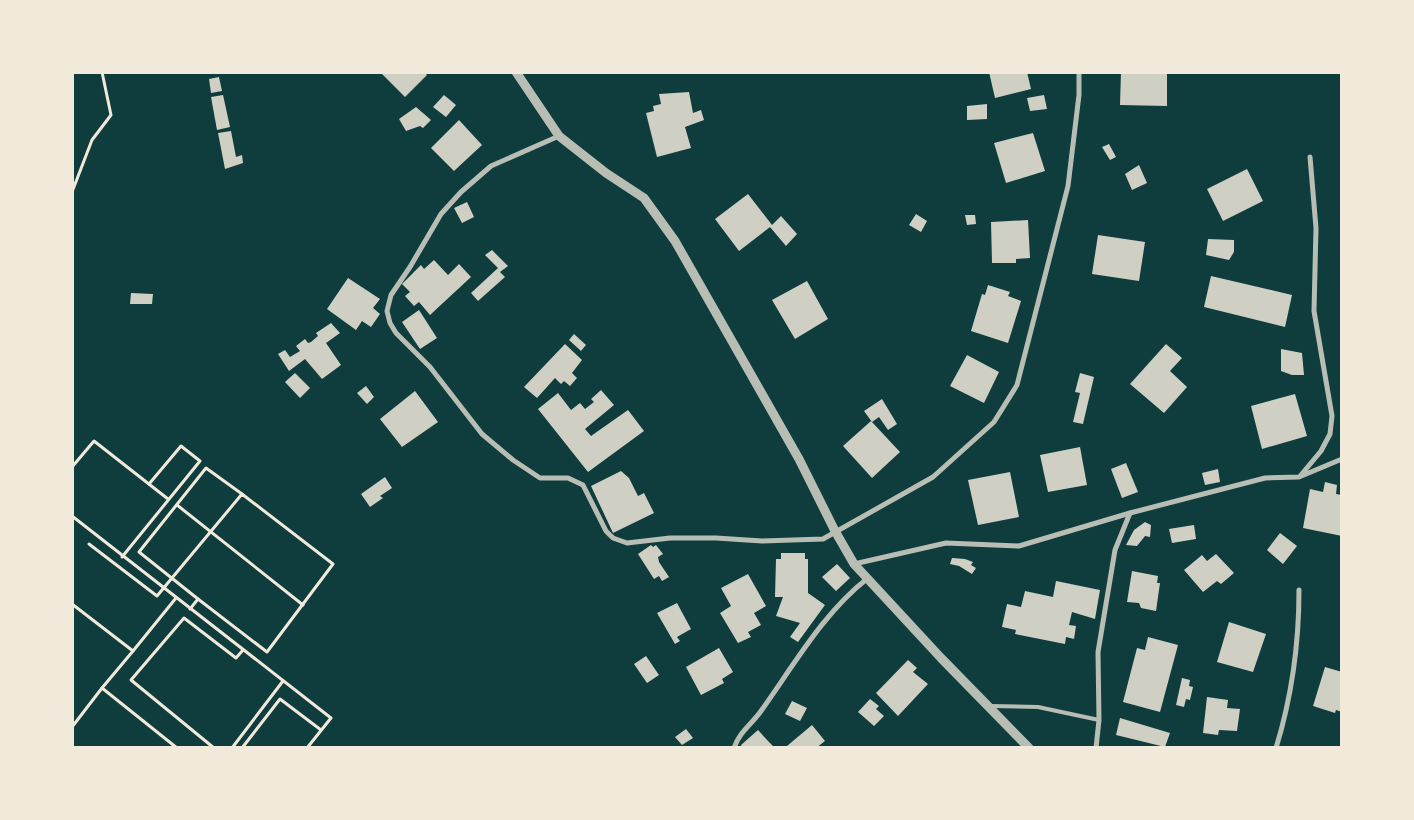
<svg xmlns="http://www.w3.org/2000/svg" width="1414" height="820" viewBox="0 0 1414 820" font-family="Merriweather,serif">
<rect width="100%" height="100%" fill="#0f3d3e"/>
<g fill="#cfcfc3">
<polygon points="383,72 424,72 427,75 405,97 382,74"/>
<polygon points="989,72 1027,72 1031,89 995,98"/>
<polygon points="1121,72 1167,72 1167,106 1120,105"/>
<polygon points="219,77 222,91 211,93 209,79"/>
<polygon points="689,92 693,113 701,110 704,120 685,127 691,148 657,157 646,113 654,111 653,106 661,104 659,94"/>
<polygon points="223,95 230,127 217,130 211,97"/>
<polygon points="444,95 456,105 446,117 433,107"/>
<polygon points="1044,95 1047,109 1030,111 1027,98"/>
<polygon points="987,104 987,119 967,120 967,106"/>
<polygon points="416,107 431,120 423,128 420,126 406,131 399,119"/>
<polygon points="459,120 482,145 454,171 431,148"/>
<polygon points="231,131 236,157 242,155 243,163 225,169 218,133"/>
<polygon points="1033,133 1045,171 1006,183 994,143"/>
<polygon points="1109,144 1116,157 1110,160 1102,147"/>
<polygon points="1139,165 1147,183 1132,190 1125,174"/>
<polygon points="1247,169 1263,201 1223,221 1207,189"/>
<polygon points="748,194 772,225 781,216 797,234 786,246 770,227 739,251 715,219"/>
<polygon points="467,202 474,217 462,223 454,208"/>
<polygon points="916,214 927,221 921,232 909,225"/>
<polygon points="965,215 975,215 976,224 967,225"/>
<polygon points="1028,220 1030,258 1016,259 1016,263 992,263 991,222"/>
<polygon points="1098,235 1145,242 1139,281 1092,274"/>
<polygon points="1208,239 1234,240 1234,252 1229,260 1206,255"/>
<polygon points="492,250 508,266 500,272 505,277 478,301 471,293 498,268 485,255"/>
<polygon points="434,260 448,275 459,264 471,277 430,315 419,302 414,306 405,296 410,292 402,284 421,265 424,269"/>
<polygon points="1211,276 1292,295 1285,327 1204,307"/>
<polygon points="348,278 380,299 373,308 380,314 371,327 362,321 356,330 327,309"/>
<polygon points="807,281 828,319 795,339 772,300"/>
<polygon points="988,285 1010,292 1008,296 1021,301 1008,343 971,331 982,294 985,295"/>
<polygon points="131,293 153,294 152,304 130,304"/>
<polygon points="419,310 437,338 420,349 402,322"/>
<polygon points="331,323 340,333 326,343 341,365 322,379 305,359 289,371 278,354 285,350 290,357 300,351 296,346 305,339 308,343 311,342 318,336 316,333"/>
<polygon points="574,334 586,345 581,351 569,340"/>
<polygon points="565,344 582,360 572,373 577,378 570,386 564,381 561,384 555,378 537,398 524,387"/>
<polygon points="1166,344 1182,358 1170,371 1187,387 1164,413 1130,384"/>
<polygon points="1281,349 1302,353 1304,375 1292,375 1281,371"/>
<polygon points="967,355 999,372 984,403 950,386"/>
<polygon points="295,373 310,388 300,398 285,382"/>
<polygon points="1080,373 1094,377 1083,424 1073,422 1080,393 1075,392"/>
<polygon points="366,386 374,397 367,404 357,393"/>
<polygon points="601,390 614,405 585,429 591,436 628,410 644,431 588,472 538,409 558,393 571,410 580,403 585,409 594,402 591,399"/>
<polygon points="415,391 438,422 402,447 380,419"/>
<polygon points="1295,394 1307,436 1262,449 1251,406"/>
<polygon points="882,399 897,424 888,430 879,417 872,422 864,411"/>
<polygon points="871,421 900,452 872,478 843,446"/>
<polygon points="1080,447 1087,485 1048,492 1040,455"/>
<polygon points="1126,463 1138,492 1122,498 1111,469"/>
<polygon points="1218,469 1220,482 1205,485 1202,473"/>
<polygon points="621,471 629,478 638,496 644,493 654,513 613,533 591,486"/>
<polygon points="1010,472 1019,517 978,525 968,480"/>
<polygon points="385,477 392,488 380,496 383,498 370,507 361,494"/>
<polygon points="1325,482 1337,485 1336,494 1342,495 1342,536 1303,528 1310,489 1323,492"/>
<polygon points="1145,522 1151,525 1150,537 1145,536 1137,546 1126,545 1134,530"/>
<polygon points="1194,525 1196,539 1172,543 1169,529"/>
<polygon points="1280,533 1297,546 1283,564 1267,550"/>
<polygon points="651,545 653,547 656,545 663,554 658,557 659,562 669,577 662,581 659,576 654,579 638,554"/>
<polygon points="781,553 805,553 805,559 808,559 808,593 825,605 798,642 790,637 800,623 776,616 783,597 775,597 776,559 781,559"/>
<polygon points="1216,554 1234,573 1221,584 1217,581 1203,592 1184,570 1202,555 1207,561"/>
<polygon points="952,558 965,559 973,562 971,565 976,568 972,574 959,566 950,564"/>
<polygon points="837,564 850,578 836,591 822,577"/>
<polygon points="1132,571 1158,576 1157,583 1160,583 1156,611 1141,608 1139,603 1127,602"/>
<polygon points="748,574 766,606 754,613 761,625 748,632 751,637 738,643 720,613 731,606 721,588"/>
<polygon points="1056,581 1100,590 1095,619 1072,612 1069,625 1076,626 1074,639 1066,637 1065,644 1015,634 1016,630 1002,627 1007,604 1021,607 1025,591 1053,597"/>
<polygon points="677,603 691,629 677,637 680,641 675,644 657,613"/>
<polygon points="1229,622 1266,634 1253,672 1217,662"/>
<polygon points="1148,637 1178,645 1160,712 1123,702 1137,648 1145,650"/>
<polygon points="719,648 733,672 722,679 724,683 701,695 686,667"/>
<polygon points="646,656 659,675 647,683 634,664"/>
<polygon points="908,660 917,668 913,672 928,684 898,716 876,693"/>
<polygon points="1325,667 1342,672 1342,712 1336,710 1335,713 1313,706"/>
<polygon points="1182,678 1190,680 1189,686 1193,687 1190,700 1186,699 1184,707 1176,705"/>
<polygon points="1207,697 1228,700 1227,708 1240,709 1237,731 1219,730 1218,735 1203,733"/>
<polygon points="870,699 879,706 876,709 884,716 874,726 858,712"/>
<polygon points="792,701 807,708 800,721 785,714"/>
<polygon points="1120,718 1170,733 1165,747 1116,735"/>
<polygon points="812,725 825,741 816,748 788,748 787,746"/>
<polygon points="686,729 693,738 682,745 675,737"/>
<polygon points="758,730 768,741 775,748 742,748 741,745"/>
</g>
<g fill="none" stroke-linecap="round" stroke-linejoin="round">
<g stroke="#f1e9da" stroke-width="3">
<polyline points="72,192 92,140 111,115 102,72"/>
<polyline points="72,467 94,441 168,499"/>
<polyline points="177,505 303,605"/>
<polyline points="72,516 331,718 307,748"/>
<polyline points="89,544 157,596 242,494 333,564 267,652 198,599 190,609"/>
<polyline points="122,557 200,461 181,446 149,484"/>
<polyline points="198,599 139,552 206,468 242,494"/>
<polyline points="72,604 133,651 102,688 177,748"/>
<polyline points="133,651 176,598"/>
<polyline points="72,727 102,688"/>
<polyline points="214,748 131,680 184,618 236,658 243,650"/>
<polyline points="232,748 283,681"/>
<polyline points="242,748 280,699 321,730"/>
</g>
<polyline stroke="#b8beb3" stroke-width="4" points="990,706 1038,707 1099,720"/>
<g stroke="#b8beb3" stroke-width="5">
<polyline points="559,136 491,166 461,192 441,214 410,267 391,295 387,311 390,323 396,333 430,367 482,434 513,460 540,478 568,478 583,485 606,531 613,538 627,543 670,538 716,538 762,541 823,539 933,477 994,422 1017,385 1068,186 1079,95 1079,72"/>
<polyline points="1301,475 1321,451 1330,434 1332,416 1314,311 1316,228 1310,157"/>
<polyline points="854,564 946,543 1019,546 1130,513 1265,478 1299,477 1342,459"/>
<path d="M734,748C739,732 752,724 761,711C794,665 823,613 868,578"/>
<polyline points="1096,748 1099,720 1098,652 1115,550 1130,513"/>
<path d="M1276,748C1292,696 1299,644 1299,590"/>
</g>
<polyline stroke="#b8beb3" stroke-width="9" points="516,72 559,136 606,173 644,198 675,241 799,459 835,531 854,564 941,658 1029,748"/>
</g>
<rect width="1414" height="820" fill="none" stroke="#f1e9da" stroke-width="148"/>
</svg>
